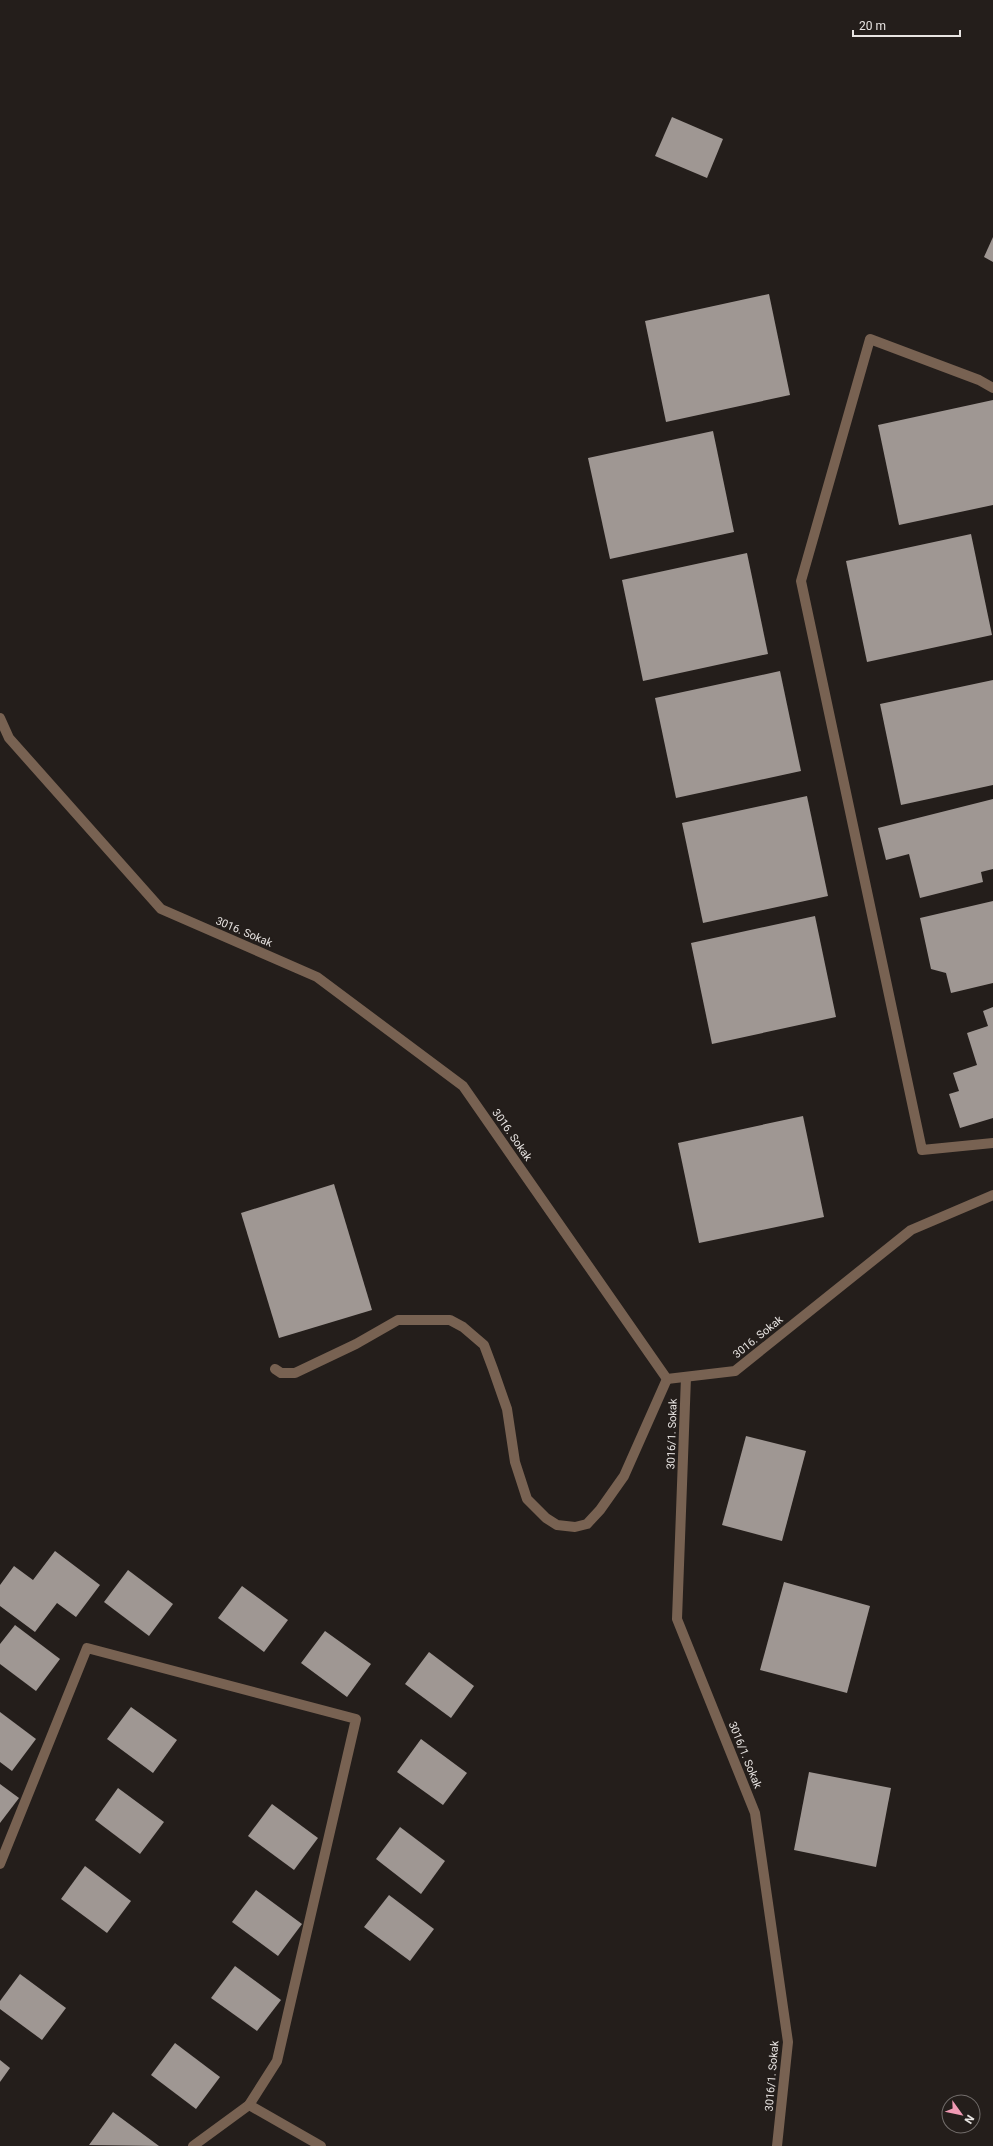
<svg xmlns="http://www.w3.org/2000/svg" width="993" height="2146" viewBox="0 0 993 2146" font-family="Roboto,sans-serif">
<rect width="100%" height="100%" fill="#241e1b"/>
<g fill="#9f9793">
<polygon points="672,117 723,139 707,178 655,156"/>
<polygon points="993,237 993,262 984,257"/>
<polygon points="769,294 790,395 666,422 645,321"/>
<polygon points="993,400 993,505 899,525 878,425"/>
<polygon points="713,431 734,532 610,559 588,458"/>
<polygon points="971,534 992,635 867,662 846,561"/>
<polygon points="747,553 768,654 643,681 622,580"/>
<polygon points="780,671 801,771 676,798 655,698"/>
<polygon points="993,680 993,785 901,805 880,704"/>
<polygon points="807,796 828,896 703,923 682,823"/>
<polygon points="993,799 993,869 981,872 983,882 920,898 909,854 886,860 878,828"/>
<polygon points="993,901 993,983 951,993 946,973 931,969 920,918"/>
<polygon points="815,916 836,1017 712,1044 691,943"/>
<polygon points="993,1007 993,1118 960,1128 949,1094 959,1091 953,1073 977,1065 967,1033 988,1026 983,1011"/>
<polygon points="803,1116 824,1217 699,1243 678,1143"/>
<polygon points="334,1184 372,1310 279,1338 241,1213"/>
<polygon points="746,1436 806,1451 782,1541 722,1525"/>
<polygon points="55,1551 100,1585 76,1617 57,1603 35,1632 0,1606 0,1585 14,1566 33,1580"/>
<polygon points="128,1570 173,1604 149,1636 104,1602"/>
<polygon points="784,1582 870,1606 847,1693 760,1670"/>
<polygon points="242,1586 288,1620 264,1652 218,1618"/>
<polygon points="15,1625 60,1659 36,1691 0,1664 0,1644"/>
<polygon points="325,1631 371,1664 347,1697 301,1663"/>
<polygon points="429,1652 474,1686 451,1718 405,1684"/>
<polygon points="131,1707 177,1740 153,1773 107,1739"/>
<polygon points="0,1712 36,1739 12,1771 0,1762"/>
<polygon points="421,1739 467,1773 443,1805 397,1772"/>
<polygon points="809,1772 891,1788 876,1867 794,1850"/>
<polygon points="0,1784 19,1798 0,1823"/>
<polygon points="118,1788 164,1822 140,1854 95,1820"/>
<polygon points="272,1804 318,1838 294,1870 248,1836"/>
<polygon points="400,1827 445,1861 421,1894 376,1859"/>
<polygon points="85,1866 131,1901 107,1933 61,1899"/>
<polygon points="256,1890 302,1924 278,1956 232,1922"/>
<polygon points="389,1895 434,1929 410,1961 364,1927"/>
<polygon points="235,1966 281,2000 257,2031 211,1998"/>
<polygon points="20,1974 66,2008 42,2040 0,2009 0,2001"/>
<polygon points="175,2043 220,2077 196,2109 151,2075"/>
<polygon points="0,2060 10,2068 0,2082"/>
<polygon points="113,2112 159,2146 89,2145"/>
</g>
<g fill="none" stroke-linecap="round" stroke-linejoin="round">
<g stroke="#786252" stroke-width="10">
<polyline points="993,388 979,380 870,339 801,581 922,1150 993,1143"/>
<polyline points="0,718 9,738 161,909 317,977 463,1086 667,1379 735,1371 911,1230 993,1195"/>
<polyline points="275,1369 281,1373 295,1373 356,1344 398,1320 450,1320 463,1327 484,1345 493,1369 507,1409 515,1462 527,1499 546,1518 557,1525 575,1527 587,1524 600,1510 624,1476 667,1379"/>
<polyline points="686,1377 677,1619 755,1813 788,2042 777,2146"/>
<polyline points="0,1864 87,1648 356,1719 277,2061 249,2105 193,2146"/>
<polyline points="249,2105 321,2146"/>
</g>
</g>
<g text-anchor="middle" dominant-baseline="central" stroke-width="4" stroke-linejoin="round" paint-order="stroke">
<g font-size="11" fill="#e8e4e2" stroke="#241e1b">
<text transform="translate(244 932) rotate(23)">3016. Sokak</text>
<text transform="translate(512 1135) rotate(55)">3016. Sokak</text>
<text transform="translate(758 1337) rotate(-39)">3016. Sokak</text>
<text transform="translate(672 1434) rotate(-88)">3016/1. Sokak</text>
<text transform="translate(745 1755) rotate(68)">3016/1. Sokak</text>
<text transform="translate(772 2076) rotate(-85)">3016/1. Sokak</text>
</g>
</g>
<g transform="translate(961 2114) rotate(123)"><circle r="19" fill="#241e1b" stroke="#726d6b"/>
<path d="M0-3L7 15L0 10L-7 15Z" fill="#f19ab4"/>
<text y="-6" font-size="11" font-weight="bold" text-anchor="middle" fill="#e8e4e2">N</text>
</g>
<path d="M853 30v6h107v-6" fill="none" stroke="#e8e4e2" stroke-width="2"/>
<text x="859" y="30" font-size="12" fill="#e8e4e2" stroke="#241e1b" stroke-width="3" paint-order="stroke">20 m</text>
</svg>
